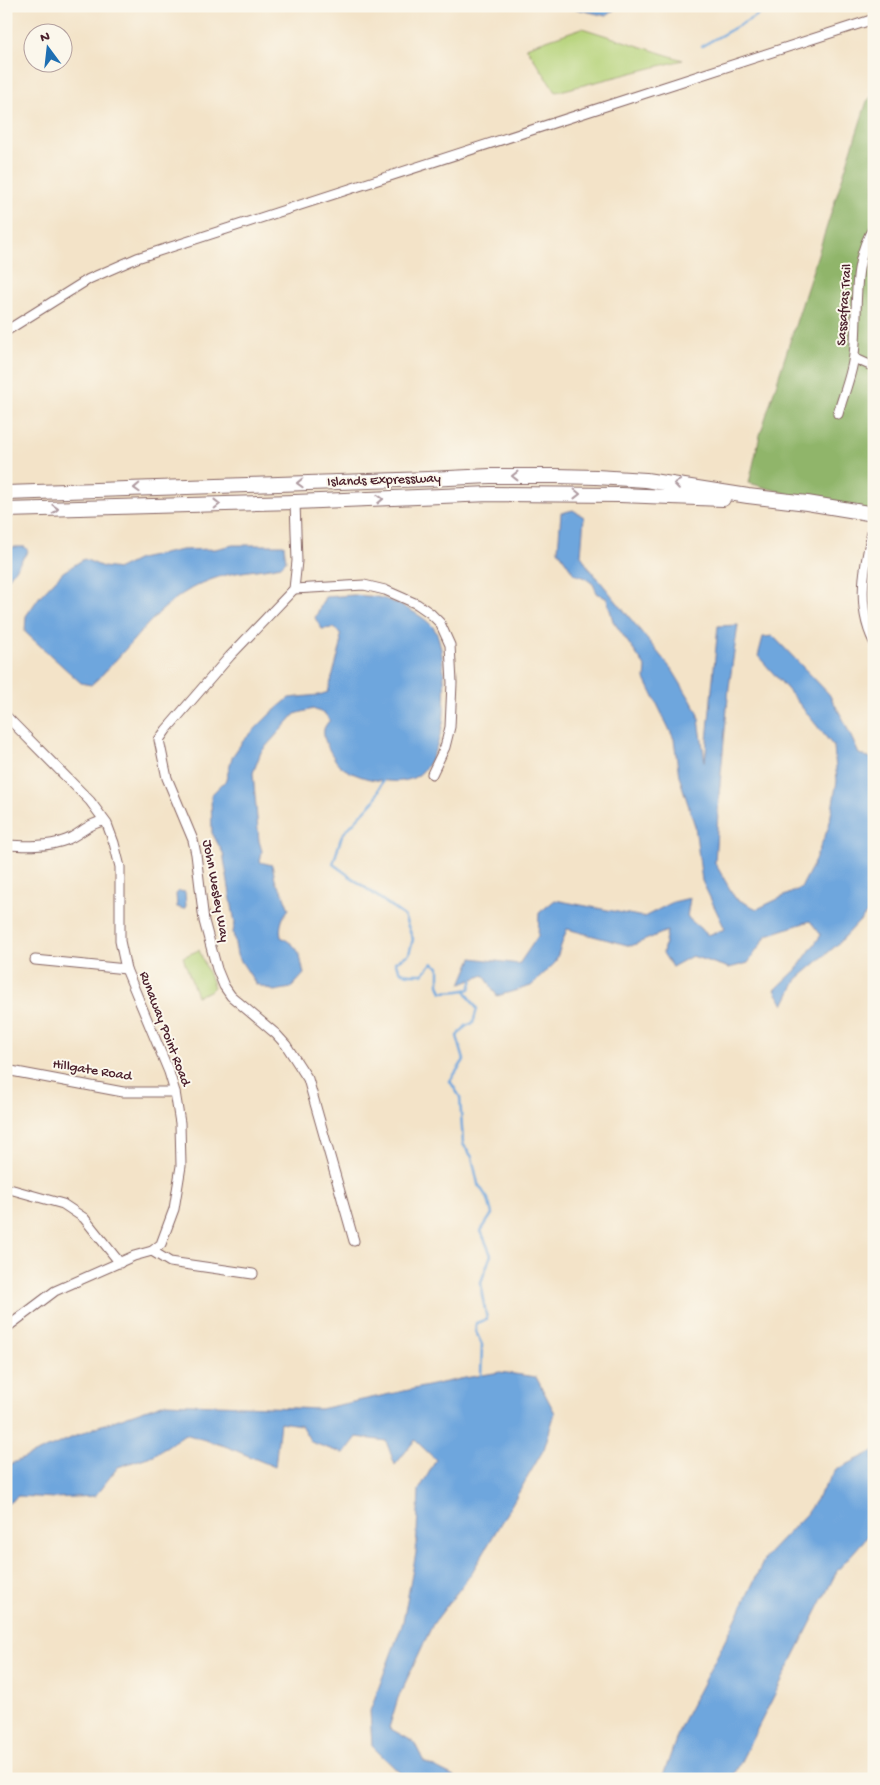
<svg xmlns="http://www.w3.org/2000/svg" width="880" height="1785" viewBox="0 0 880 1785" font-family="'Gochi Hand',sans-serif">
<rect width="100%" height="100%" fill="#fbf7ec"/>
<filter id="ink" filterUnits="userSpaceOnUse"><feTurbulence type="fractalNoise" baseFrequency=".02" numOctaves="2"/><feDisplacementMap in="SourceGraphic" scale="10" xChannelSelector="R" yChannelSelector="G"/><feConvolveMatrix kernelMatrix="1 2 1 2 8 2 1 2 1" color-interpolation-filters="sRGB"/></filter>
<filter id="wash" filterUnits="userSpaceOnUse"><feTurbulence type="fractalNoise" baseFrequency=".0096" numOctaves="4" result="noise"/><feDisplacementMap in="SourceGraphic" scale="20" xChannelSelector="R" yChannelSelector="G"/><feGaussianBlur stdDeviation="1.12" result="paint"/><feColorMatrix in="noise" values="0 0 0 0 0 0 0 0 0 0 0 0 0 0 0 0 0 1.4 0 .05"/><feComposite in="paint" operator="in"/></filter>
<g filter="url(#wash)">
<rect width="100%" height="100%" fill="#f3e3c8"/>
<g fill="#b6d37a" stroke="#807952">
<polygon points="582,28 683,60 556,92 526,47"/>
<polygon points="199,950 214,987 210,991 197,996 183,957"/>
</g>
<polygon fill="#90b56a" stroke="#6d6a4a" points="874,94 874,513 821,503 749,483 760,435 867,101"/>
<g fill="#6ea6dd" stroke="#5c6284">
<polygon points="564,6 615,6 614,10 606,16"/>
<polygon points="573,510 584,517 581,555 586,564 673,671 698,712 705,762 718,626 738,625 729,687 719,795 715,863 735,898 757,909 801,888 812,867 829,826 837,781 834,747 788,690 758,656 763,637 773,636 829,694 843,719 859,754 874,759 874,906 838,944 797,979 784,1005 775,990 796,970 821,935 810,921 767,935 748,963 729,968 692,956 672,967 663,953 667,931 631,946 567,929 555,963 531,986 497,996 484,975 461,984 472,958 519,964 538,936 539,913 555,900 644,917 673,902 690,898 687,917 708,935 725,929 702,881 695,826 679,776 674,739 645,679 646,668 613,621 607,599 597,593 593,584 585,578 574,574 558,550 561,513"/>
<path d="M233,545H284L286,561L281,566C257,571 233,571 210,580C157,599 131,650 91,685L81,683L25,632L26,616L40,596L63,572L84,559L103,567L119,569L139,559L182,550L215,549Z"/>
<polygon points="6,547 25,547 28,551 6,582"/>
<path d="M354,595C362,596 370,596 377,597C392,600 427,616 435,630C445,646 446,704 443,723C440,740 431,767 417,776C404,784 390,781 376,780C365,779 342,771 336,761C331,753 322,740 324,729C325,726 328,722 330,720L325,714L313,709L295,714L261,752L253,773L259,841L262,851L260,862L272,865L276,883L282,891L289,909C282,917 279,926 281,937C301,948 299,953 304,974L291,988L274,991L256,984L237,955L233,932L235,923L223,853L212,833L211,795L226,780L232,757L243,741L269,715L289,698L319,695L328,692L341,645L340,633L334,628L322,629L315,618L325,597Z"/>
<polygon points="179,891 185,892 186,906 184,909 177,907 176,894"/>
<polygon points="500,1372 536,1377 555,1413 544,1449 471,1574 433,1624 398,1698 389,1728 414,1742 424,1762 458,1779 406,1779 372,1746 370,1711 403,1622 416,1553 419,1490 436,1460 415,1440 395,1465 386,1441 357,1437 344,1454 311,1442 301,1425 280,1422 275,1467 225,1446 185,1434 154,1455 118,1467 95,1496 55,1498 18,1496 6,1505 6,1466 99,1426 165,1403 320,1409 465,1378"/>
<polygon points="874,1451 874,1529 837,1571 732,1779 662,1779 681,1725 731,1629 766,1556 806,1514 836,1470"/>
</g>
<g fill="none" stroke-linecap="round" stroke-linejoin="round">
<g stroke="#6ea6dd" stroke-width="2.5">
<polyline points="702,46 774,6"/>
<polyline points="383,780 375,800 342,835 333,864 404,916 413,939 409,954 395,962 401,972 409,974 423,974 432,963 439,967 439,984 442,992 459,991 470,989 473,979"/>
<polyline points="465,990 477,1009 473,1023 466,1026 457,1036 464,1060 450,1081 460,1097 463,1144 472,1157 478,1184 488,1199 492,1214 481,1231 491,1255 481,1282 482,1295 487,1319 476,1323 476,1332 482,1345 481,1375"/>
</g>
</g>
</g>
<g filter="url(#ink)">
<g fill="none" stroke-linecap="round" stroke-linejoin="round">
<g stroke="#856462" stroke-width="11">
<g id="street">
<polyline points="6,331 89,279 137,258 874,19"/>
<polyline points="854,358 874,367"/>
<path d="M838,414C843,395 852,375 854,355C859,313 850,264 874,227"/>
<polyline points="295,502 297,561 294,589 230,656 166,730 159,740 167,778 193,840 196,854 204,921 217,969 224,986 231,996 276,1034 286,1045 308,1079 354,1241"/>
<path d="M874,524C865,562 855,605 874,642"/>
<polyline points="294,589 364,585 385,590 417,604 430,613 440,623 450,645 452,683 450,727 445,747 432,774"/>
<polyline points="6,716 90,801 107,824 114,843 120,867 120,941 126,969 169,1072 175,1092 180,1123 181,1166 174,1209 161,1244 152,1251 134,1256 55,1291 6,1328"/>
<path d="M6,845C25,846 48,847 66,840C80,835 88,823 104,821"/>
<polyline points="35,960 126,969"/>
<polyline points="6,1070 123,1092 175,1092"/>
<polyline points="6,1188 63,1204 84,1218 120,1263"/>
<polyline points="152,1251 170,1262 253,1274"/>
</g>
</g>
<g stroke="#856462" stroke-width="16">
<g id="primary">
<polyline points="6,493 429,479 490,476 556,476 596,477 646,480 748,496 807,503 874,514"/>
<polyline points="6,510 295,502 490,494 620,495 723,499"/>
</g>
</g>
<use href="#street" stroke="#fff" stroke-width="9"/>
<use href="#primary" stroke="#fff" stroke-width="14"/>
</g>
<defs><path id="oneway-chevron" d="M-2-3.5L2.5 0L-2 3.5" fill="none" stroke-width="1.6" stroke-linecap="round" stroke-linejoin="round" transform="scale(1.25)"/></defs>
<g stroke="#ae9aa0">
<use href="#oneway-chevron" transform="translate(515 476) rotate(-180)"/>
<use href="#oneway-chevron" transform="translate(300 483) rotate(178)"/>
<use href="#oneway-chevron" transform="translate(677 484) rotate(-172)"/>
<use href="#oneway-chevron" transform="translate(137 488) rotate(178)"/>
<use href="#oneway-chevron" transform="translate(577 494) rotate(1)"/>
<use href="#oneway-chevron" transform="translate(380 499) rotate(-2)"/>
<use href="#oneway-chevron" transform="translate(217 504) rotate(-1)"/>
<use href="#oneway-chevron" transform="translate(55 509) rotate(-2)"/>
</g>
</g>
<g text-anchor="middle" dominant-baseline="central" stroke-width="4" stroke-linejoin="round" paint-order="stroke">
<g font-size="14" fill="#4a1f2b" stroke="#fbf7ec">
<text transform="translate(845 305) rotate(-86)">Sassafras Trail</text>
<text transform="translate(384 481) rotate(-2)">Islands Expressway</text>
<text transform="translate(215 891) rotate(80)">John Wesley Way</text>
<text transform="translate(164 1029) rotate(69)">Runaway Point Road</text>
<text transform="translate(92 1071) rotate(9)">Hillgate Road</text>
</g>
</g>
<rect width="880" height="1785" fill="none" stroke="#fbf7ec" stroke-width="25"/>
<g transform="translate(48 48) rotate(345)"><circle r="24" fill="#fbf7ec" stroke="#b4a19f"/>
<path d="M0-4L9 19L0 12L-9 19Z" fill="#1f6fb2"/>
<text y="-8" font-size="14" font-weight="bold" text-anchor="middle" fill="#4a1f2b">N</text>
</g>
</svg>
